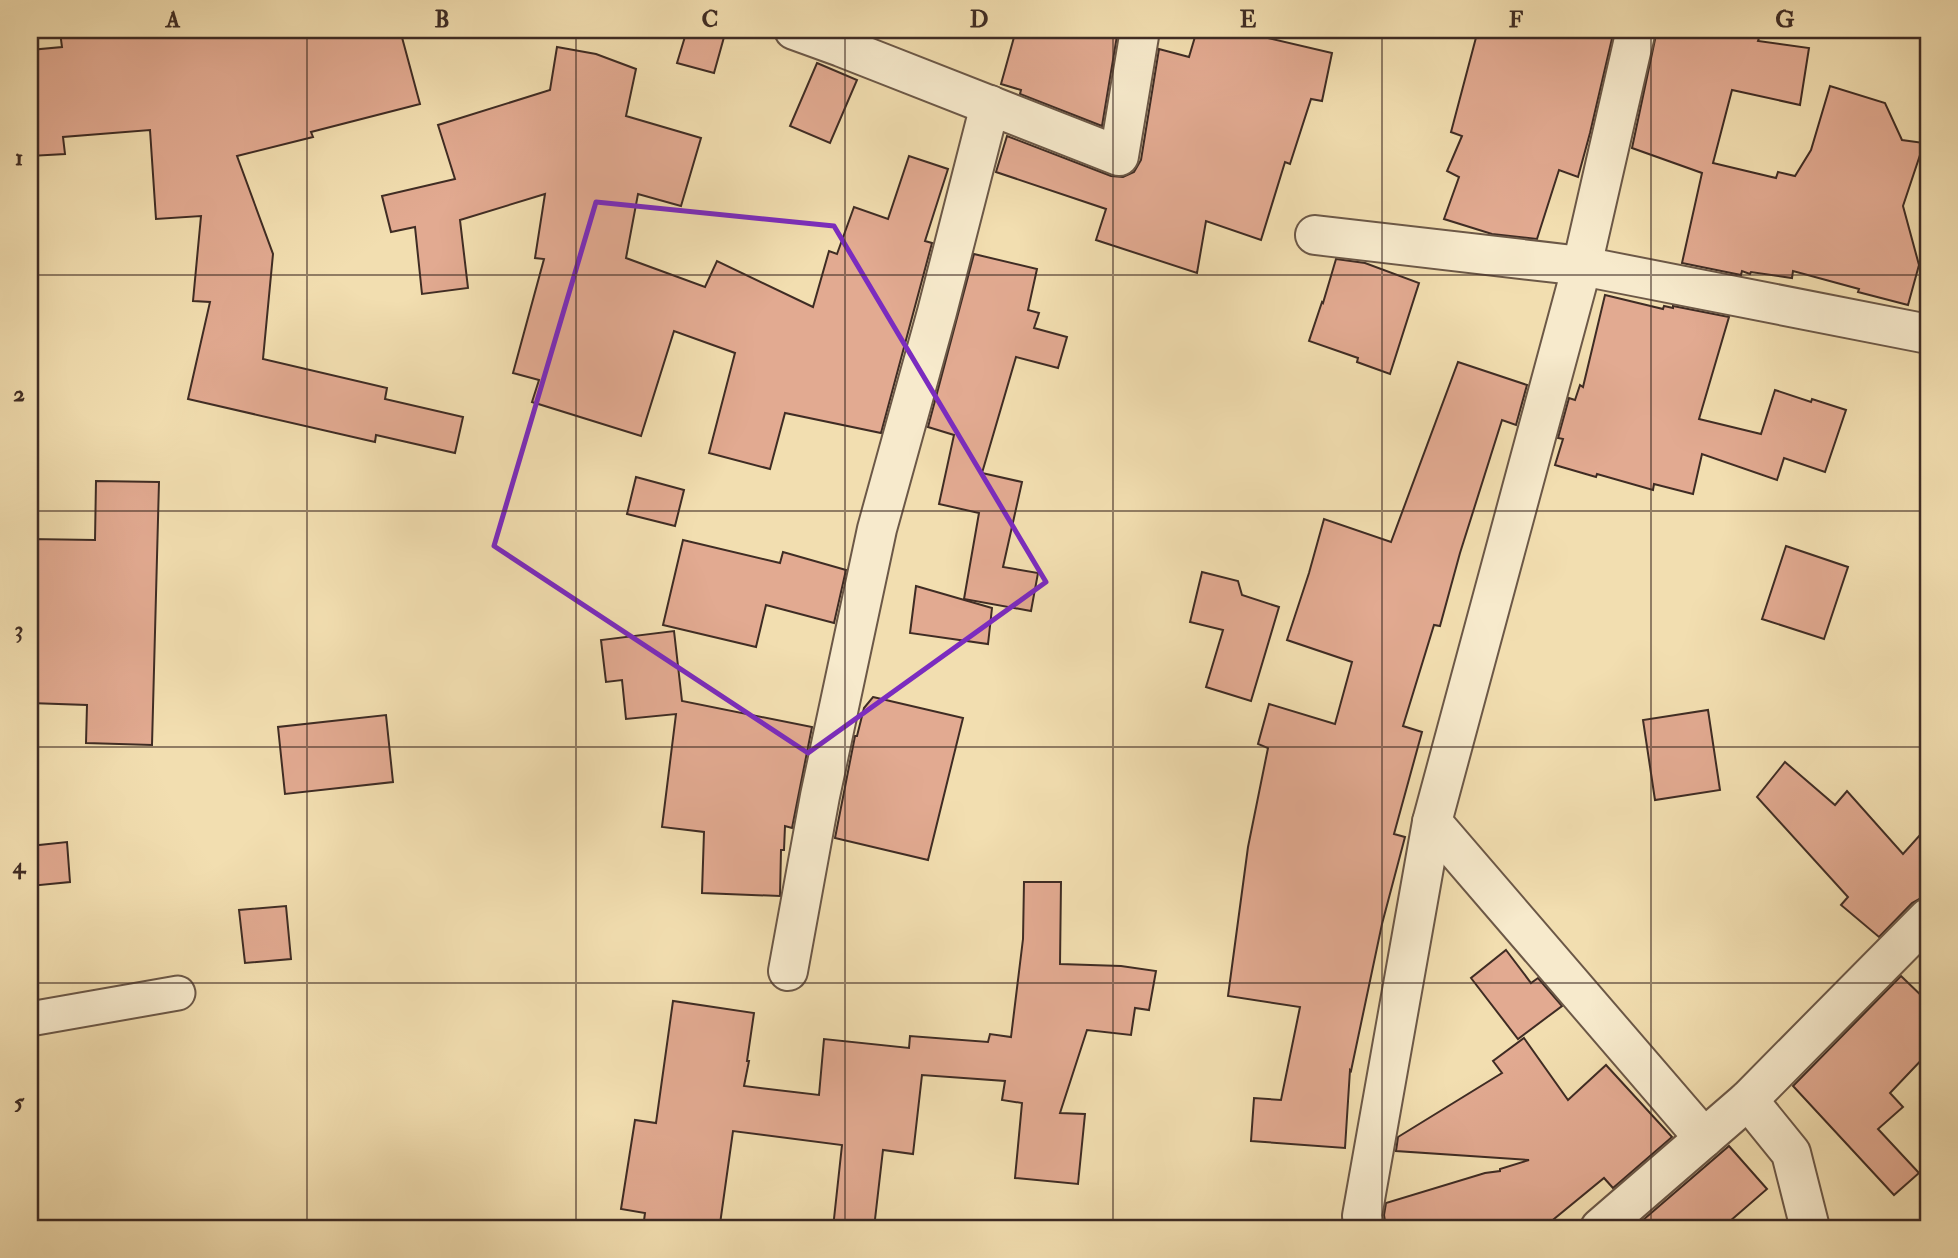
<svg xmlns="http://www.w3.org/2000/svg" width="1958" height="1258" viewBox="0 0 1958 1258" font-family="'IM FELL Double Pica',serif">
<rect width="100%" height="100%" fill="#f2deb0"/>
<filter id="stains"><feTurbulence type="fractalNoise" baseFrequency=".00286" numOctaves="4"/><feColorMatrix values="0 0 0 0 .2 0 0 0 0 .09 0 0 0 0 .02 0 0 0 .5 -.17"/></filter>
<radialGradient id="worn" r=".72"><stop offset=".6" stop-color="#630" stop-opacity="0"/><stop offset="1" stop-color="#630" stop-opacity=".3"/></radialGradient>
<g fill="#e2aa91" stroke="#3f2c24" stroke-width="2">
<polygon points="83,30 400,30 420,104 311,132 313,137 237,156 273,254 263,359 387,388 385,399 463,417 455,453 376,435 375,442 188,399 210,302 193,301 201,216 156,219 150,130 63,137 65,154 30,156 30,50 62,47 60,32"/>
<polygon points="687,30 726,30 714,73 677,63"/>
<polygon points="1016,30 1118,30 1102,126 1020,94 1021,90 1001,84"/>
<polygon points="1197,30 1233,30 1332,53 1322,101 1311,99 1290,164 1285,162 1261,240 1206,221 1197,273 1096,240 1106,209 996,172 1007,136 1111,176 1123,177 1134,172 1141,160 1159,49 1189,57"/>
<polygon points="1478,30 1614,30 1590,133 1578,177 1559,170 1537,239 1492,234 1444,219 1459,177 1447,171 1462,136 1451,132"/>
<polygon points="1657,30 1762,30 1758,41 1809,48 1800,105 1732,90 1713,163 1776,178 1778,172 1795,176 1811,150 1830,86 1885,103 1902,140 1924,143 1903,206 1919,265 1908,305 1858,292 1859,289 1793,271 1792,278 1751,272 1750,274 1742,271 1741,275 1682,263 1702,173 1632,148"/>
<polygon points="557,47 596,54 636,69 626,116 701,138 681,206 638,194 626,258 705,287 717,261 813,307 829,251 837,254 854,207 888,219 909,156 948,169 925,241 932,243 881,433 785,413 770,469 709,453 735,353 674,331 641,436 532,402 539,380 513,373 544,259 535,258 545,194 460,220 468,288 422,294 415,227 391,232 382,196 455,179 438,125 550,90"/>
<polygon points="817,63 857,80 830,143 790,126"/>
<polygon points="974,254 1037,269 1028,310 1039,313 1034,328 1067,337 1058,368 1016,357 982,473 1022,482 1003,567 1038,573 1031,611 964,599 979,513 939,504 954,435 928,427"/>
<polygon points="1336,259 1365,263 1419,283 1390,374 1357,362 1358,358 1309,341 1322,302 1323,303"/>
<polygon points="1605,295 1663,309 1664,306 1673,308 1673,306 1729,317 1699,419 1761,434 1775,390 1811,402 1812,399 1846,410 1825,472 1784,458 1777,480 1702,454 1693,494 1654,484 1653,490 1597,474 1596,477 1555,465 1563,439 1558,438 1569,398 1575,400 1580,385 1583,387"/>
<polygon points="1458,362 1527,385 1516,425 1502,420 1460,553 1440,626 1434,625 1403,726 1422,732 1394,834 1405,837 1382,924 1351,1071 1350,1070 1345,1148 1251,1141 1254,1098 1281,1100 1300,1007 1228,996 1248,847 1268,748 1258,744 1269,704 1335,724 1352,662 1287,640 1309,573 1324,519 1391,542"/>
<polygon points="636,477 684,490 675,526 627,514"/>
<polygon points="96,481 159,482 152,745 86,743 87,705 30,703 30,539 95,540"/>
<polygon points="683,540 780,563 783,552 846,570 834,623 766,605 756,647 663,625"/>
<polygon points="1786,546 1848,567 1824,639 1762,619"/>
<polygon points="1202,572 1238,581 1242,595 1279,607 1251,701 1206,687 1223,630 1190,622"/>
<polygon points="916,586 992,608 988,644 910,633"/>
<polygon points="674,631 682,701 812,727 792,828 785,826 784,850 781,850 780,896 702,893 704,832 662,827 676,714 626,719 622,680 606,682 601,640"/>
<polygon points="873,697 963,718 928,860 835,838 855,736 857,736 864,708"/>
<polygon points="1708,710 1720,790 1655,800 1643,720"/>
<polygon points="386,715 393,782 285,794 278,727"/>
<polygon points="1785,762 1835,805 1847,791 1903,854 1928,826 1928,890 1923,897 1912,903 1879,937 1841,905 1848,897 1757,797"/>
<polygon points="67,842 70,882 30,886 30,846"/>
<polygon points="1024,882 1061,882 1060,964 1121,966 1156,971 1149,1010 1135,1008 1131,1035 1087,1030 1060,1113 1085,1114 1078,1184 1015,1178 1022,1103 1002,1100 1005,1081 922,1075 913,1154 883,1150 874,1228 833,1228 842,1145 733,1131 720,1224 709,1222 708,1228 643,1228 645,1213 621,1209 635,1120 656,1123 673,1001 754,1013 747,1061 749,1061 744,1086 819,1095 824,1039 909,1048 910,1036 988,1042 990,1034 1011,1037 1023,939"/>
<polygon points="286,906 291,959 245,963 239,910"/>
<polygon points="1506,950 1531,983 1538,978 1562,1006 1518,1039 1471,978"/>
<polygon points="1901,976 1928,1002 1928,1053 1890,1093 1903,1107 1878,1129 1919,1173 1894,1195 1793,1086"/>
<polygon points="1524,1038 1568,1100 1606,1065 1672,1137 1613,1188 1604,1178 1543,1228 1386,1228 1384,1215 1386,1203 1485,1173 1500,1171 1500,1169 1529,1160 1396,1151 1398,1137 1502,1073 1493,1061"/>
<polygon points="1729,1146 1767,1189 1722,1228 1650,1228 1643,1220"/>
</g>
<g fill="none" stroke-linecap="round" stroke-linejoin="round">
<g stroke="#6c5847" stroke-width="37">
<polyline id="pedestrian" points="30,1019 178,993"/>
</g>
<g stroke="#6c5847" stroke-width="42">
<g id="minor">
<polyline points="794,30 841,47 1119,156 1140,30"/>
<polyline points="1315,235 1582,266 1928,334"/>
<polyline points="1432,822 1704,1138"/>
<polyline points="788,971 820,796 877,529 937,312 990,105"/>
<polyline points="1748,1100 1791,1153 1810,1228"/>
<polyline points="1365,1228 1362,1216 1432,822 1582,266 1636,30"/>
<polyline points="1600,1228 1748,1100 1928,918"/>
</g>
</g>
<use href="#pedestrian" stroke="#f7eacc" stroke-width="33"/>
<use href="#minor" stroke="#f7eacc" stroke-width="38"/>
</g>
<path fill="none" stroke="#7b2cbf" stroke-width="5" stroke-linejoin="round" d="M596,202L834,226L1046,582L808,753L494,546Z"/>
<path fill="none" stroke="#3f2c24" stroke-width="2" stroke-opacity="0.55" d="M307,30V1228M576,30V1228M845,30V1228M1113,30V1228M1382,30V1228M1651,30V1228M30,275H1928M30,511H1928M30,747H1928M30,983H1928"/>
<rect width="1958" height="1258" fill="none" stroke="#f2deb0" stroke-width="77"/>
<rect x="38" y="38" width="1882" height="1182" fill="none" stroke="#3f2c24" stroke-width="2.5"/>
<g font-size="23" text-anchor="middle" font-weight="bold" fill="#3f2c24">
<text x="173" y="27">A</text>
<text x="442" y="27">B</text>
<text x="710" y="27">C</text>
<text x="979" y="27">D</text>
<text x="1248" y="27">E</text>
<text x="1516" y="27">F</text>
<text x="1785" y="27">G</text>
<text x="19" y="165">1</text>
<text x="19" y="401">2</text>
<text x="19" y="637">3</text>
<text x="19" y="873">4</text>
<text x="19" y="1109">5</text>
</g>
<rect width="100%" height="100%" filter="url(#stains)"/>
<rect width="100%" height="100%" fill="url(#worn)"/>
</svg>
